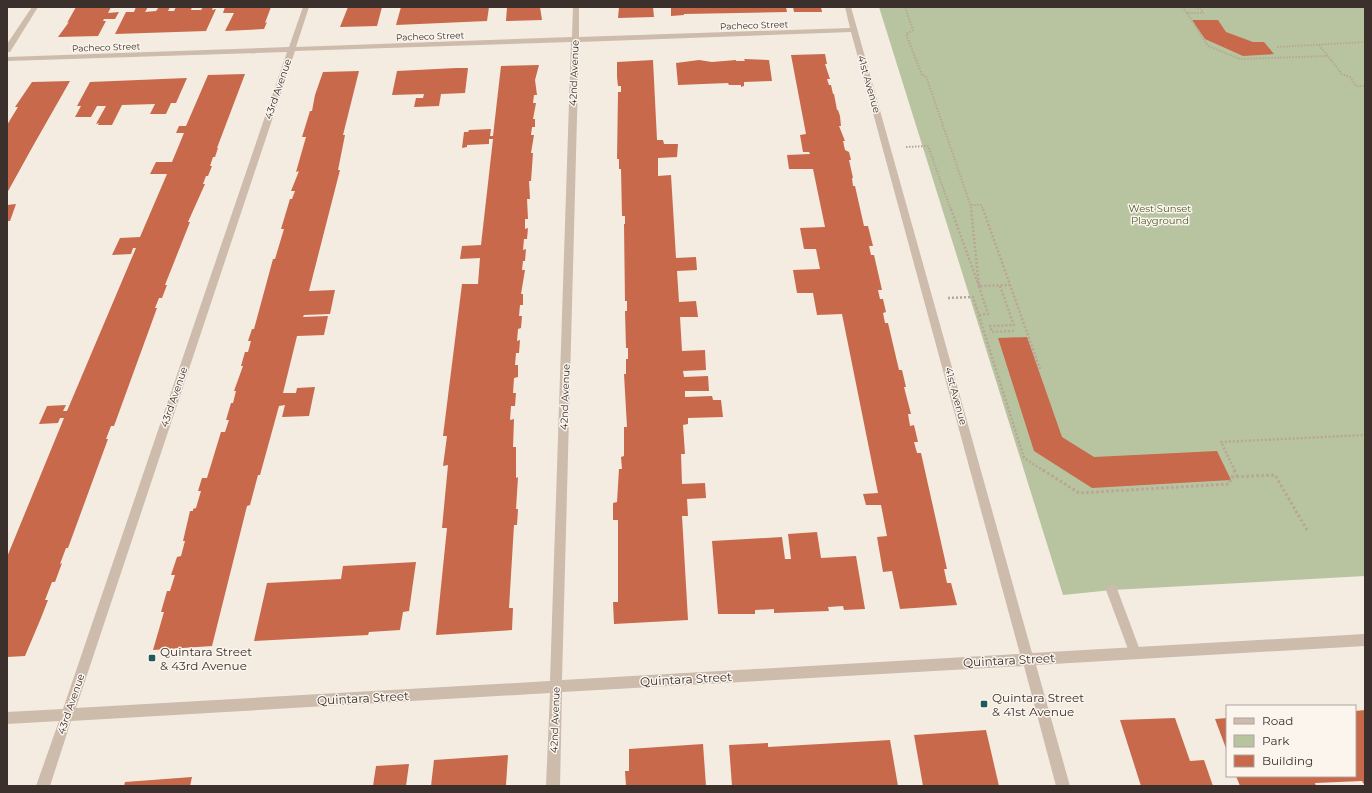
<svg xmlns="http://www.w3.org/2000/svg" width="1372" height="793" viewBox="0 0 1372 793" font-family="Montserrat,sans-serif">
<rect width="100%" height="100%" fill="#f4ebe1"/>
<polygon fill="#b8c4a0" points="879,7 1365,7 1365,576 1112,590 1063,595"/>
<g fill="#c8694b">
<polygon points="76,7 111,7 108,13 119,12 115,19 104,19 103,21 106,21 98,36 58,37 69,22 67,23"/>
<polygon points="136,7 148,7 145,12 156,11 159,7 170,7 168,11 174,11 176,7 192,7 191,10 201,10 203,7 213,7 212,10 216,9 206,31 115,34 126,12 134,12"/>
<polygon points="225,7 271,7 265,23 267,22 264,29 225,31 234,13 223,13"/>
<polygon points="348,7 382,7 377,26 340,27"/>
<polygon points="401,7 489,7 487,21 396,25"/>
<polygon points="507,7 540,7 542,20 506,21"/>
<polygon points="619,7 653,7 654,17 618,18"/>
<polygon points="671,7 786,7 787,12 684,14 684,15 671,16"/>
<polygon points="793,7 821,7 822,12 794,12"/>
<polygon points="1192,20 1218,20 1226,32 1253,42 1264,42 1274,54 1243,56 1205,39"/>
<polygon points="825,54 827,64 825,64 830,79 827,79 829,85 831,85 833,94 834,94 837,110 838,110 840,116 841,126 839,126 845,141 843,141 845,150 849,152 851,160 849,160 853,178 852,178 853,186 855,186 864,226 868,226 873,246 869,246 871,255 874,255 882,290 878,290 880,299 883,299 886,312 883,313 885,323 888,323 899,370 902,370 906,387 904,387 911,414 908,414 910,426 914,425 918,442 914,442 917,453 921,453 925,471 947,569 944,569 947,583 951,583 957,605 900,609 892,571 883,572 877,537 887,536 881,505 866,505 863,494 878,493 842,314 817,315 813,293 797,293 793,270 820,269 816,249 804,249 800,228 825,227 813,169 789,169 787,155 810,154 809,152 803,152 800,135 806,134 791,55"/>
<polygon points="744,59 769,60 772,81 744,82 744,86 741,87 741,85 729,85 728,83 678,85 676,63 699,60 712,62 736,60 736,61 745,61"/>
<polygon points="653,60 657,140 663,140 664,144 678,144 677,157 658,158 658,176 671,175 676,258 696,257 697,270 677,271 679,302 696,301 698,317 680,317 682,351 705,350 706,370 683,371 684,377 708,376 709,391 685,391 685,397 712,396 713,400 721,400 723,417 688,418 688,424 683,425 685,454 681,454 682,484 705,483 706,498 687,499 688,516 682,516 688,620 614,624 613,602 618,602 618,520 613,520 613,503 617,502 619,469 622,469 621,457 624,456 624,427 627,427 624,374 626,374 626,359 628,359 628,348 626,348 625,311 627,311 627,301 625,301 624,224 625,224 625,216 622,216 621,169 619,169 619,159 617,159 618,92 621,92 621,86 618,86 617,77 617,62"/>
<polygon points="539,65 535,80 537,95 534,95 533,103 536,103 533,119 535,119 535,127 532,127 531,135 534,135 531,153 533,153 531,181 529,181 530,199 527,199 528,219 525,219 525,229 528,228 527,239 524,239 523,250 526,249 525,261 523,261 522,270 525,270 521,294 523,294 523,305 520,305 519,316 522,316 521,328 518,329 517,341 520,340 519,353 516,353 515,365 518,365 518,377 514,378 513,393 516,393 515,406 511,406 510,420 514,419 513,447 516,447 516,478 518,477 516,509 518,509 517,525 514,525 509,608 513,608 512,630 436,635 447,528 442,528 448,465 443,466 447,436 443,436 462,284 478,284 480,258 460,259 462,246 481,245 493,139 489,139 489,144 467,145 467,147 462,148 464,132 468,132 469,130 491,129 490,136 493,136 501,66"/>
<polygon points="456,68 468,68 465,93 441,94 439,106 414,107 416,98 423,98 424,94 392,95 397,71"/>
<polygon points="359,71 343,135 345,135 338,170 340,170 309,291 335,290 330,314 304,315 303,317 328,316 324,335 297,336 283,393 296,393 297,388 315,387 309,416 282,417 285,405 279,406 260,475 258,475 250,505 247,506 212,646 153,650 164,612 161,612 167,591 170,591 175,575 171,575 177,557 181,556 185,541 183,541 190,511 193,511 193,509 196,508 201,491 198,491 202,478 207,478 221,432 225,432 229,420 226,420 231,403 233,403 236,391 234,391 243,366 241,366 245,352 248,352 251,341 248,341 252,329 254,329 273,259 275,259 284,229 281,229 290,199 292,199 295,191 291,191 299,171 296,172 306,137 302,137 310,111 312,111 315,95 323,72"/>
<polygon points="245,74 217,148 218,148 215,157 213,157 210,166 212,166 208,176 206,176 203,184 205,184 188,222 190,222 165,285 167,285 162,298 159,298 155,308 157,308 114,426 111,426 106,439 108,439 68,548 66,548 60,564 62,563 55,582 52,582 45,600 48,600 41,618 25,656 7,657 7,557 64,418 60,418 58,423 39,424 47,406 66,405 63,411 67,411 136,248 133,248 131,254 112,255 120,238 140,237 167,174 150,174 156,162 172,162 184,133 176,133 179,126 186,126 208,75"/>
<polygon points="187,78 176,103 171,103 166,114 150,114 155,104 122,105 112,125 98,125 99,123 96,124 106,106 97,106 91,117 75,117 81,106 77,106 90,82"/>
<polygon points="70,81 33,146 7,193 7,125 18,107 15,107 32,82"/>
<polygon points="16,204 10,221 7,221 7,205"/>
<polygon points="1027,337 1062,437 1094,457 1217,451 1231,480 1092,488 1034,451 998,338"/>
<polygon points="817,532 821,558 856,556 865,609 844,610 843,606 828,607 829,611 774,613 774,609 755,610 755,614 718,614 712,541 782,537 785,559 791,559 788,534"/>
<polygon points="416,562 409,611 403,612 400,630 369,632 368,635 254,641 267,583 341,579 343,566"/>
<polygon points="1365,710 1365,786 1362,781 1315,783 1316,786 1240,786 1236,776 1355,776 1355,711"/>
<polygon points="1175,718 1190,761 1204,760 1213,786 1141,786 1120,720"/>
<polygon points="1227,718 1227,751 1215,719"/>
<polygon points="986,730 999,786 923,786 914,735"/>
<polygon points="890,740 898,786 732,786 729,745 768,743 768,747"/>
<polygon points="703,744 706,786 626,786 625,771 629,771 629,749"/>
<polygon points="508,755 506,785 431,786 434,760"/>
<polygon points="409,764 406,786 373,786 376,766"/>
<polygon points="192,777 190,786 124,786 125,782"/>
</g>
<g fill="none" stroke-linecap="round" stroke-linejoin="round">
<g stroke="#b9a596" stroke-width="2" stroke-dasharray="1.5 1.5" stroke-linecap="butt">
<polyline points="905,7 913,30 906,34 922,75 926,76 972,210"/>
<polyline points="1182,7 1187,13 1204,13"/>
<polyline points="1194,7 1201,8 1203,13"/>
<polyline points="1187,13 1208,46 1240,59 1328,56"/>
<polyline points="1319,45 1342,74 1350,77 1356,86 1365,86"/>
<polyline points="1277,47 1365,42"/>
<polyline points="906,147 928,146 951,210"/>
<polyline points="971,205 981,205 983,210"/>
</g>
<g stroke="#b9a596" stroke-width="2.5" stroke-dasharray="2 2" stroke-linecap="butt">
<polyline points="951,209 979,286 971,209"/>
<polyline points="983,209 1040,369"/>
<polyline points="1000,286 1014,325 990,326 992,332 1014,331"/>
<polyline points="948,298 973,297 1024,458 1044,471"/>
<polyline points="979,315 988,314 979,286 1010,285"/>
<polyline points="1235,471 1221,442 1365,435"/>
</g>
<g stroke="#b9a596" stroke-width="3" stroke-dasharray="2.5 2.5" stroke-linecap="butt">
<polyline points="1043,470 1079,493 1229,484 1232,477 1275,475 1307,530"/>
<polyline points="1234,470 1237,476"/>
</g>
<polygon fill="#cdbbac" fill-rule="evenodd" points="1112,584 1116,586 1141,653 1139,657 1135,659 1131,657 1106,590 1108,586"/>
<g fill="#cdbbac" fill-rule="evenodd">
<polygon points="32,7 38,7 10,52 7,52 7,44"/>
<path d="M303,7H309L296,47L572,37L573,7H579V37L850,28L845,7H851L1032,653L1365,634V646L1036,665L1070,786H1056L1024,666L562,692L560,786H546L550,693L71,721L50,786H36L59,721L7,724V712L63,709L287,52L7,61V57L289,47ZM851,32L1020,654L562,680L579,42ZM571,42L550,681L76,708L295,51Z"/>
</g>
</g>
<g fill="#1f5a5e" stroke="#fbf5ee" stroke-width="1.5">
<rect x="148" y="654" width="8" height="8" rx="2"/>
<rect x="980" y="700" width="8" height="8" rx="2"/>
</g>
<g text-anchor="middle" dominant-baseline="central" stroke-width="3" stroke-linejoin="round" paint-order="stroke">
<g font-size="9" fill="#3b302b" stroke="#fbf5ee">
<text transform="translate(754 25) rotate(-2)">Pacheco Street</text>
<text transform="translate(430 36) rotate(-2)">Pacheco Street</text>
<text transform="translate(106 47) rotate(-2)">Pacheco Street</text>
</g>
<g font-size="10" fill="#3b302b" stroke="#fbf5ee">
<text transform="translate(574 73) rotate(-88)">42nd Avenue</text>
<text transform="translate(869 84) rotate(74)">41st Avenue</text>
<text transform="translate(278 89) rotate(-71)">43rd Avenue</text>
<text transform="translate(956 396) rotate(75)">41st Avenue</text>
<text transform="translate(174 397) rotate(-71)">43rd Avenue</text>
<text transform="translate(565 397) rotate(-88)">42nd Avenue</text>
<text transform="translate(71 704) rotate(-71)">43rd Avenue</text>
<text transform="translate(555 720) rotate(-88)">42nd Avenue</text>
</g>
<g font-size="10" fill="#4a5a2e" stroke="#fbf5ee">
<text x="1160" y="208">West Sunset<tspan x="1160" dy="12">Playground</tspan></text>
</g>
<g font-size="12" fill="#3b302b" stroke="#fbf5ee" text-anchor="start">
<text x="160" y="651">Quintara Street<tspan x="160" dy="14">&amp; 43rd Avenue</tspan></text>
<text x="992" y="697">Quintara Street<tspan x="992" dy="14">&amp; 41st Avenue</tspan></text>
</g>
<g font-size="12" fill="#3b302b" stroke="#fbf5ee">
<text transform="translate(1009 660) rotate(-3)">Quintara Street</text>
<text transform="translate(686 679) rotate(-3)">Quintara Street</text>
<text transform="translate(363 698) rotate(-3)">Quintara Street</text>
</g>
</g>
<rect width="1372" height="793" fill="none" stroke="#3b302b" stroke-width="16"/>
<rect x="1226" y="705" width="130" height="72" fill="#fbf5ee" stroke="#aea6a0"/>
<rect x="1234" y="718" width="20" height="6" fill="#cdbbac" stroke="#aea6a0"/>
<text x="1262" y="725" font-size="12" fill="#3b302b">Road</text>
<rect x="1234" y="735" width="20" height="12" fill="#b8c4a0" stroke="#aea6a0"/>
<text x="1262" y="745" font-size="12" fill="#3b302b">Park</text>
<rect x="1234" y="755" width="20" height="12" fill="#c8694b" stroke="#aea6a0"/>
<text x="1262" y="765" font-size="12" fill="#3b302b">Building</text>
</svg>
